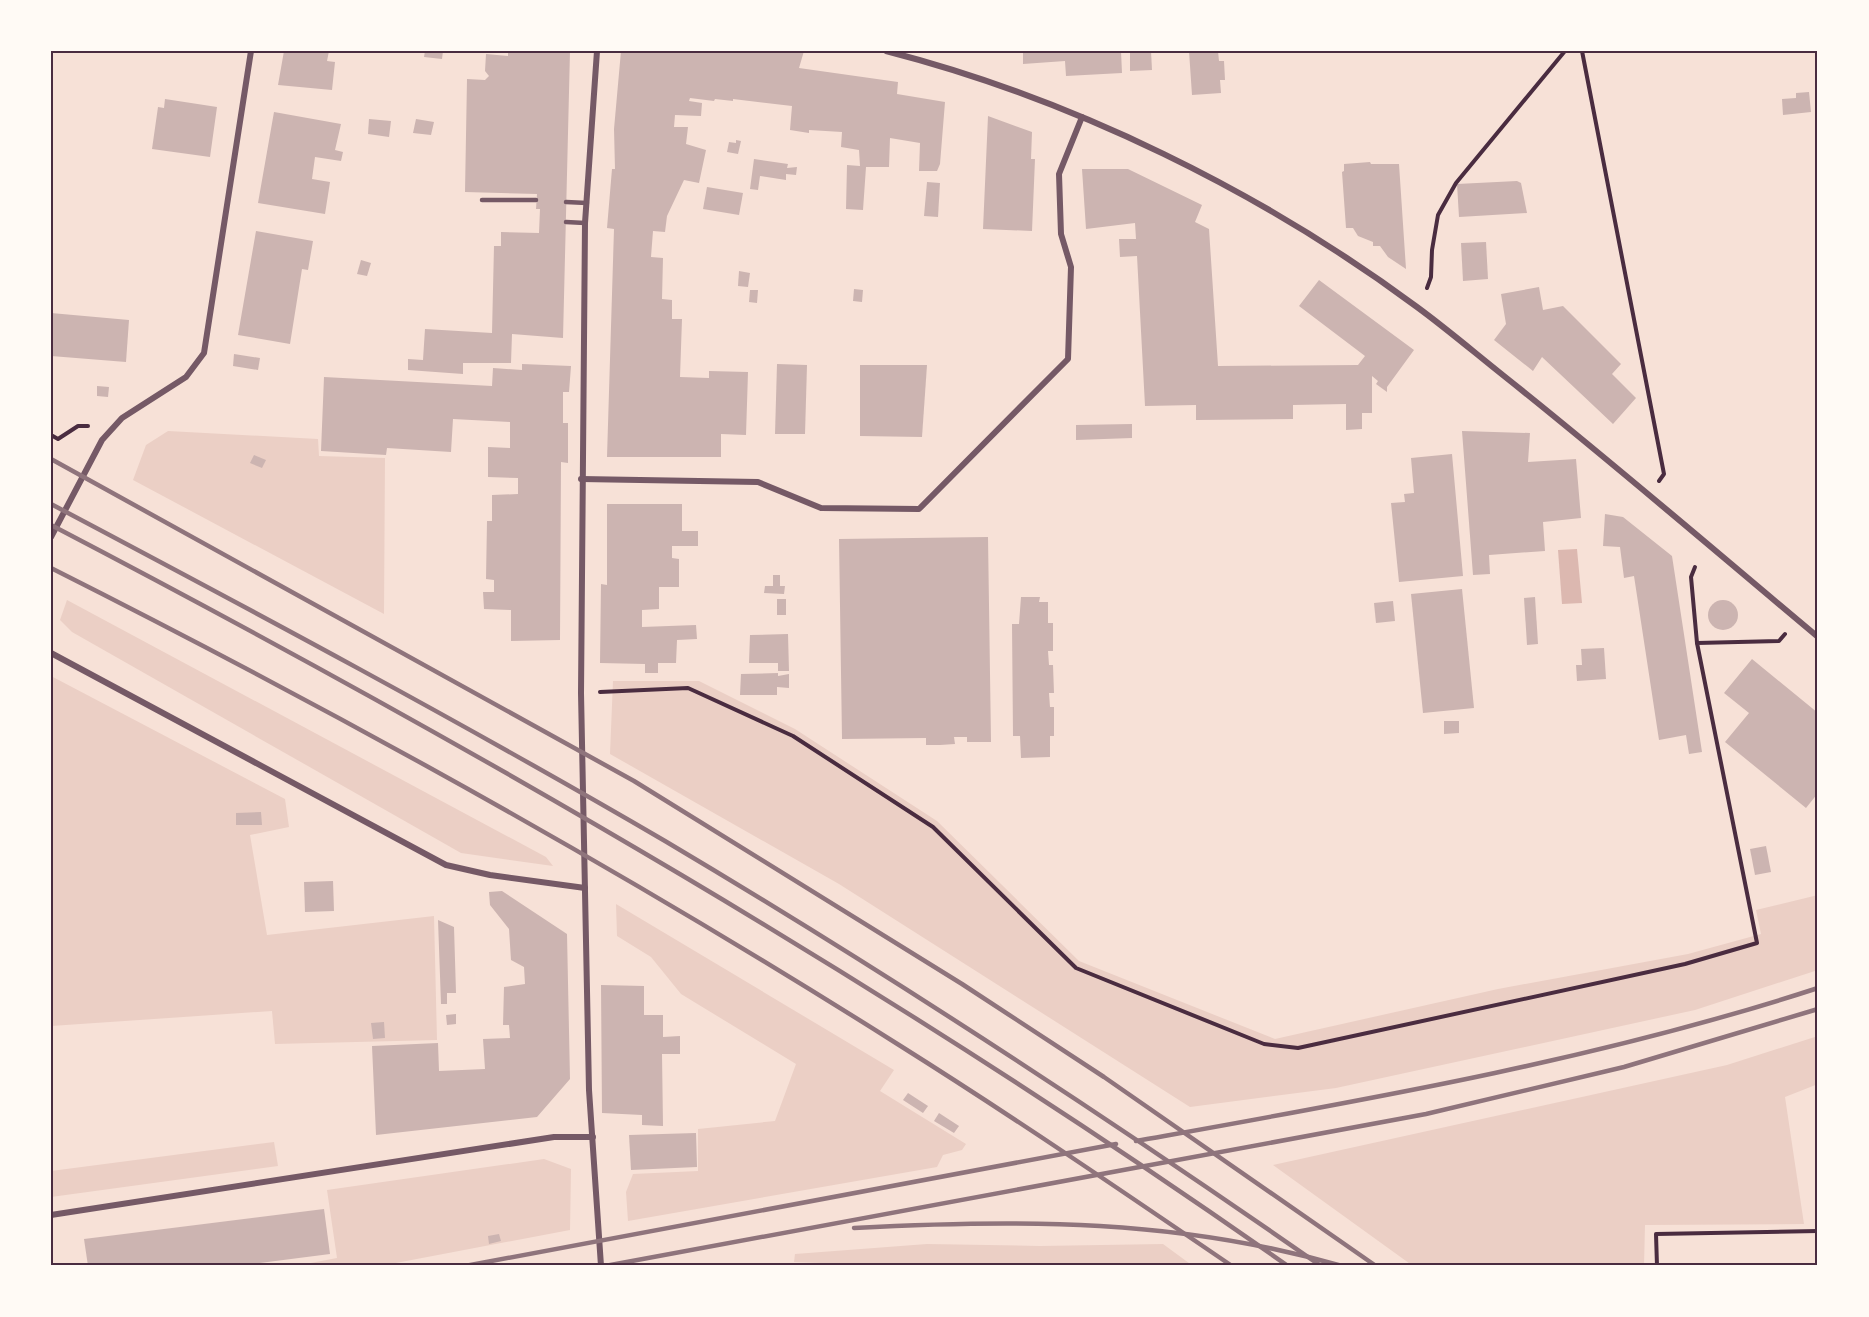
<svg xmlns="http://www.w3.org/2000/svg" width="1869" height="1317" viewBox="0 0 1869 1317" font-family="'Varela Round',sans-serif">
<rect width="100%" height="100%" fill="#f7e1d7"/>
<g fill="#ebcfc5">
<polygon points="168,431 318,439 319,456 385,458 384,614 133,480 146,445"/>
<polygon points="67,600 546,857 553,866 461,853 72,632 60,620"/>
<polygon points="51,676 285,799 289,827 250,835 267,935 434,916 437,1040 275,1044 272,1011 51,1026"/>
<polygon points="613,681 699,681 795,729 937,821 1079,961 1275,1039 1498,989 1688,954 1761,934 1756,910 1818,895 1818,970 1695,1010 1336,1088 1190,1107 839,884 610,754"/>
<polygon points="616,904 894,1070 880,1091 966,1144 962,1150 943,1155 937,1167 628,1221 626,1192 633,1174 698,1171 698,1129 775,1121 796,1064 681,994 651,957 617,936"/>
<polygon points="1818,1036 1818,1084 1785,1097 1804,1224 1645,1225 1644,1266 1413,1266 1273,1165 1727,1065"/>
<polygon points="274,1142 278,1166 51,1197 51,1171"/>
<polygon points="544,1159 571,1169 570,1230 380,1266 295,1266 337,1258 327,1190"/>
<polygon points="927,1244 1040,1246 1163,1244 1193,1266 900,1266 794,1262 795,1254"/>
</g>
<polygon fill="#dcb8b0" points="1577,549 1582,603 1562,604 1558,550"/>
<g fill="#ccb4b1">
<polygon points="284,51 329,51 327,61 335,62 332,90 278,85"/>
<polygon points="425,51 443,51 442,59 424,57"/>
<polygon points="508,51 570,51 563,338 512,334 511,363 463,363 463,374 408,370 408,359 423,360 425,329 492,333 494,246 501,246 501,232 539,233 540,209 536,209 537,194 465,192 467,79 485,80 489,76 485,71 486,54 508,56"/>
<polygon points="621,51 804,51 799,68 898,82 897,94 945,102 940,164 937,171 919,171 920,143 890,138 889,167 866,167 863,210 846,209 847,165 860,166 859,150 841,147 842,132 809,130 809,133 790,130 792,106 733,99 733,101 715,99 714,101 690,98 689,101 702,103 701,116 675,115 674,127 688,127 686,144 706,150 699,183 684,180 667,216 665,232 653,231 651,257 663,258 662,299 672,300 672,319 682,319 680,377 709,378 709,371 748,372 746,435 721,434 721,457 607,457 614,229 607,228 612,169 615,169 614,129"/>
<polygon points="1023,51 1121,51 1122,73 1066,76 1065,61 1023,64"/>
<polygon points="1130,51 1151,51 1152,70 1130,71"/>
<polygon points="1189,51 1218,51 1219,61 1224,61 1225,80 1220,80 1221,93 1192,95"/>
<polygon points="1809,92 1811,112 1783,115 1782,99 1796,98 1796,93"/>
<polygon points="165,99 217,107 210,157 152,149 158,107 164,108"/>
<polygon points="274,112 341,124 335,150 343,152 341,161 315,157 312,179 330,182 325,214 258,203"/>
<polygon points="988,116 1032,132 1031,159 1035,159 1032,231 983,229"/>
<polygon points="369,119 391,121 389,137 368,134"/>
<polygon points="416,119 434,122 431,135 413,133"/>
<polygon points="736,140 741,141 738,154 727,152 729,142 736,143"/>
<polygon points="754,159 788,164 787,168 797,167 796,175 786,174 786,180 760,176 758,190 750,189"/>
<polygon points="1370,162 1371,164 1399,164 1406,269 1388,257 1380,246 1373,246 1373,242 1358,236 1353,228 1346,228 1342,172 1344,171 1344,164"/>
<polygon points="1082,169 1128,169 1202,205 1195,222 1209,229 1218,366 1358,365 1365,356 1299,306 1319,280 1414,350 1387,387 1387,392 1376,384 1378,381 1372,376 1372,413 1362,413 1362,429 1346,430 1346,404 1293,405 1293,419 1196,420 1196,405 1145,406 1137,256 1120,257 1119,239 1136,239 1135,223 1086,229"/>
<polygon points="1517,181 1521,183 1527,213 1459,217 1457,184"/>
<polygon points="927,182 940,183 938,217 924,216"/>
<polygon points="707,187 743,193 739,215 703,209"/>
<polygon points="256,231 313,241 308,270 302,269 290,344 238,335"/>
<polygon points="1486,242 1488,279 1463,281 1461,243"/>
<polygon points="361,260 371,263 367,276 357,274"/>
<polygon points="739,271 750,273 748,287 738,286"/>
<polygon points="1539,287 1543,310 1563,306 1621,364 1612,374 1636,398 1613,424 1542,357 1533,371 1494,340 1506,324 1501,294"/>
<polygon points="854,289 863,290 862,302 853,301"/>
<polygon points="750,290 758,290 757,303 749,302"/>
<polygon points="51,313 129,320 126,362 51,356"/>
<polygon points="234,354 260,358 258,370 233,366"/>
<polygon points="522,364 571,366 569,392 563,392 563,423 568,423 568,463 561,462 560,640 511,641 511,610 484,609 483,592 494,592 494,580 486,579 487,521 492,521 492,495 518,494 518,478 488,477 488,447 510,448 510,422 453,419 451,452 387,448 386,455 321,451 324,377 492,386 493,368 522,370"/>
<polygon points="777,364 807,365 805,434 775,434"/>
<polygon points="860,365 927,365 922,437 860,436"/>
<polygon points="97,386 109,387 108,397 97,396"/>
<polygon points="1132,424 1132,438 1076,440 1076,425"/>
<polygon points="1462,431 1530,433 1528,462 1576,459 1581,518 1543,522 1545,551 1489,555 1490,574 1473,575"/>
<polygon points="1452,454 1463,576 1399,582 1391,503 1405,502 1404,494 1414,493 1411,458"/>
<polygon points="254,455 266,460 262,468 250,463"/>
<polygon points="607,504 682,504 682,531 698,531 698,546 672,546 672,558 679,559 679,587 659,587 659,609 642,610 642,627 696,625 697,639 677,640 676,663 658,663 658,673 645,673 645,664 600,663 601,584 607,585"/>
<polygon points="1605,514 1623,517 1672,556 1702,752 1689,754 1686,735 1659,740 1634,576 1624,578 1620,547 1603,546"/>
<polygon points="988,537 991,742 967,742 967,737 954,737 955,744 940,745 926,745 926,738 842,739 839,539"/>
<polygon points="773,575 780,575 780,586 785,586 784,594 764,593 765,586 773,586"/>
<polygon points="1462,589 1474,708 1423,713 1411,594"/>
<polygon points="1021,597 1040,597 1039,602 1048,602 1048,623 1053,623 1053,651 1048,651 1049,665 1053,665 1054,693 1049,693 1050,707 1054,707 1054,736 1050,736 1050,757 1021,758 1020,736 1013,736 1012,624 1019,624"/>
<polygon points="1535,597 1538,644 1527,645 1524,598"/>
<rect x="777" y="599" width="9" height="16"/>
<circle cx="1723" cy="615" r="15"/>
<polygon points="1393,601 1395,621 1376,623 1374,603"/>
<polygon points="788,634 789,671 778,671 778,663 749,663 750,635"/>
<polygon points="1604,648 1606,679 1577,681 1576,665 1582,665 1581,649"/>
<polygon points="1752,659 1818,713 1818,793 1806,808 1725,742 1749,713 1724,693"/>
<polygon points="778,673 778,676 789,674 789,688 777,687 777,695 740,695 741,674"/>
<polygon points="1444,721 1459,721 1459,733 1444,734"/>
<polygon points="261,812 262,825 236,825 236,813"/>
<polygon points="1766,846 1771,872 1755,875 1750,849"/>
<polygon points="333,881 334,911 305,912 304,882"/>
<polygon points="502,891 567,934 570,1079 537,1117 376,1135 372,1046 438,1043 439,1071 485,1069 483,1039 510,1038 509,1025 503,1025 504,987 525,984 524,967 511,960 509,929 490,905 489,892"/>
<polygon points="438,920 454,927 456,993 447,993 447,1004 441,1004"/>
<polygon points="601,985 644,986 644,1015 663,1015 663,1037 680,1036 680,1054 662,1054 663,1126 642,1125 642,1115 602,1113"/>
<polygon points="456,1014 456,1024 447,1025 446,1015"/>
<polygon points="384,1022 385,1038 373,1039 371,1023"/>
<polygon points="908,1093 928,1106 923,1113 903,1100"/>
<polygon points="939,1113 959,1126 954,1133 934,1121"/>
<polygon points="696,1133 697,1167 631,1170 629,1135"/>
<polygon points="324,1209 330,1254 236,1266 88,1266 84,1239"/>
<polygon points="499,1234 501,1241 489,1244 488,1236"/>
</g>
<g fill="none" stroke-linecap="round" stroke-linejoin="round">
<g stroke="#4a2c40" stroke-width="4">
<polyline points="1582,51 1664,474 1659,481"/>
<polyline points="1427,288 1431,277 1432,250 1438,215 1456,183 1565,51"/>
<polyline points="51,435 58,439 78,426 88,426"/>
<polyline points="1695,567 1691,577 1697,643"/>
<polyline points="600,692 688,688 793,736 933,827 1076,968 1264,1044 1298,1048 1685,964 1757,943 1697,643 1779,641 1785,634"/>
<polyline points="1657,1266 1656,1234 1818,1231"/>
</g>
<g stroke="#755966" stroke-width="4.5">
<polyline points="482,200 536,200"/>
<polyline points="566,202 587,203"/>
<polyline points="566,222 585,223"/>
</g>
<g stroke="#755966" stroke-width="6">
<polyline points="597,51 585,223 581,693 589,1090 601,1266"/>
<path d="M886,51C1073,99 1262,192 1417,307C1447,329 1475,353 1504,376C1611,461 1714,550 1818,637"/>
<polyline points="581,479 758,482 821,508 919,509 1068,359 1071,267 1061,234 1059,174 1082,117"/>
<polyline points="51,537 102,440 122,418 186,377 204,353 251,51"/>
<polyline points="51,653 446,865 490,875 585,888"/>
<polyline points="51,1215 554,1137 593,1137"/>
</g>
<g stroke="#8f747c" stroke-width="4.5">
<polyline points="51,459 634,781 962,984 1104,1077 1376,1266"/>
<path d="M51,504C257,613 463,723 665,841C889,974 1107,1117 1321,1266"/>
<path d="M51,525C478,748 894,989 1288,1266"/>
<path d="M51,568C341,714 624,871 899,1045C1012,1116 1122,1191 1232,1266"/>
<path d="M1136,1141C1365,1100 1597,1060 1818,988"/>
<path d="M854,1228C1022,1219 1179,1219 1342,1266"/>
<polyline points="465,1266 1116,1144"/>
<polyline points="605,1266 1426,1114 1624,1067 1818,1009"/>
</g>
</g>
<rect width="1869" height="1317" fill="none" stroke="#fffaf5" stroke-width="105"/>
<rect x="52" y="52" width="1764" height="1212" fill="none" stroke="#4a2c40" stroke-width="2"/>
</svg>
